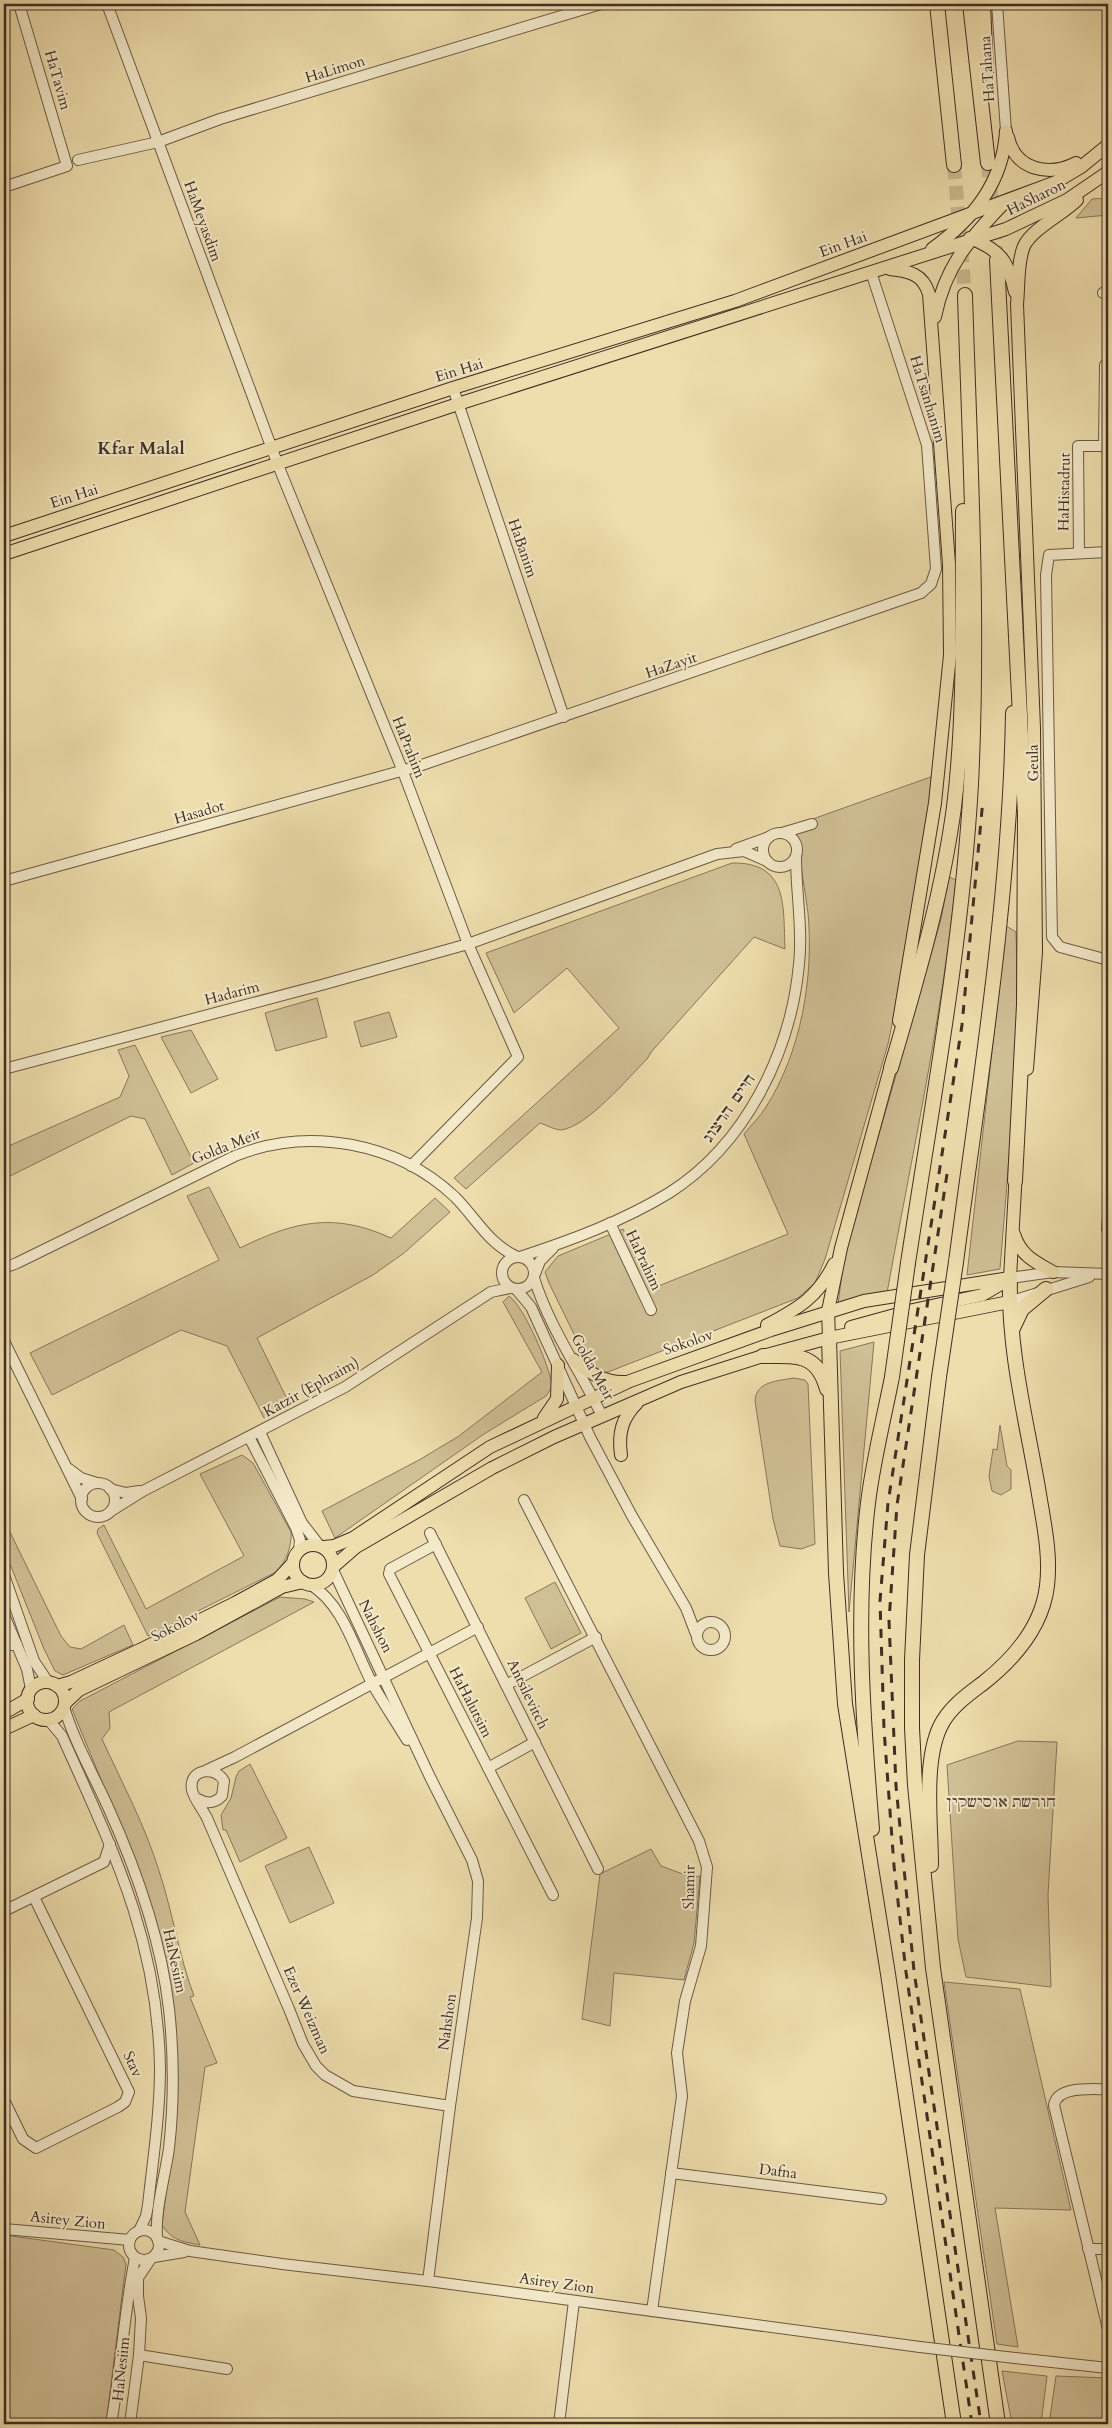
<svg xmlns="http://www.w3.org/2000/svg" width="1112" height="2428" viewBox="0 0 1112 2428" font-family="Cardo,'Frank Ruhl Libre',serif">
<rect width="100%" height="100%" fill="#eedead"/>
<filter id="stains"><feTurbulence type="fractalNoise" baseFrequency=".004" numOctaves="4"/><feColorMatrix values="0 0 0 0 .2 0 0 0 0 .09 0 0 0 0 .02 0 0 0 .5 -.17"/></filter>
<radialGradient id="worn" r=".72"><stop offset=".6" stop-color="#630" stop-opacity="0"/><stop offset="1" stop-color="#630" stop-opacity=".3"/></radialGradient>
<g fill="#d0c096" stroke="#88775e">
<polygon points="1108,198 1108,215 1076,218 1092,199"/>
<path d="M936,775L923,872L888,1044L825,1259L815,1283L798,1298L608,1372L598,1373L591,1369L549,1283L545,1272L558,1256L623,1229L651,1289L788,1234L744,1134C751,1125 760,1117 766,1107C801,1052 814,978 808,913C805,889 800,865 798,841L782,830Z"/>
<path d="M732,863C789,862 783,907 785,949L754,937L652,1051L647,1059C628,1078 587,1127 561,1130C555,1130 546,1125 540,1123L466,1189L454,1178L619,1028L567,968L514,1013L486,953Z"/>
<path d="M949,877L956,880C942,1018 912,1155 887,1293L838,1304L845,1252L941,919Z"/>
<path d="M1006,926L1016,932C1020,1045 1009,1157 1000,1269L967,1275Z"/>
<polygon points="317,998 327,1037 276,1051 265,1013"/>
<polygon points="389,1012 397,1037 361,1047 354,1022"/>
<polygon points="191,1030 218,1079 191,1093 161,1037"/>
<polygon points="135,1045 194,1163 172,1175 145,1119 131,1116 4,1179 4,1148 120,1097 129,1076 118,1050"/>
<path d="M209,1187L240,1248C295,1221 334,1212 391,1238L435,1198L450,1212L404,1253L373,1275L257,1338L289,1403L264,1418L227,1346L181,1330L52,1395L30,1353L219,1260L187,1196Z"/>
<path d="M509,1296C524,1306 551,1369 552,1387L546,1396L484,1434L335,1538L322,1511L419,1460L459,1436L542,1372L503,1302Z"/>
<polygon points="874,1342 849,1612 840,1351"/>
<path d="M794,1378L805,1380L808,1384L815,1544L801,1549L780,1546L773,1519L755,1401C756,1381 778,1381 794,1378Z"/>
<polygon points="1000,1425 1007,1466 1011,1470 1011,1489 1001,1495 992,1491 989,1476 993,1449 997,1450"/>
<path d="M242,1455L253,1463L291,1532C292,1546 286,1562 276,1572L148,1636L97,1533L98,1529L104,1525L146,1609L244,1556L200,1474Z"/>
<polygon points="4,1520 61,1636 70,1647 81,1649 124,1625 133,1645 63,1675 55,1671 44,1649 4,1549"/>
<polygon points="555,1582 581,1633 551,1649 525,1598"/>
<path d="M280,1597L305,1599L314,1602L109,1712L110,1728L102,1739C122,1783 146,1827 160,1874C173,1914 179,1956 194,1996L190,1997L217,2063L205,2067L185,2212L200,2245C183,2242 171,2240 162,2225L172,2145V2004L123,1833L72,1709L80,1701Z"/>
<polygon points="1018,1741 1057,1742 1048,1895 1051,1987 966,1977 958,1939 947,1765"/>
<polygon points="250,1764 287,1838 240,1862 226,1830 223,1830 221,1815 231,1798 236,1777 239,1771"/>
<polygon points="309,1847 334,1903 290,1923 265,1866"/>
<polygon points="651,1849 661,1866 691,1877 700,1876 694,1943 684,1980 614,1973 610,2026 582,2019 600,1874"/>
<polygon points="944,1982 1020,1989 1071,2210 995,2208 1018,2347 997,2344"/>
<polygon points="4,2235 114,2250 123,2257 126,2264 106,2424 4,2424"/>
<polygon points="1002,2371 1047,2376 1041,2424 1012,2424"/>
<polygon points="1056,2376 1108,2378 1108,2424 1049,2424"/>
</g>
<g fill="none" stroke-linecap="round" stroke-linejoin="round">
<g stroke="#cbbb92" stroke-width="14" stroke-dasharray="14 7" stroke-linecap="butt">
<polyline points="988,163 997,260"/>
<polyline points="954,165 965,295"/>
</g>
<g stroke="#6c5a47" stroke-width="12">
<g id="minor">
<polyline points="107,4 278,465 402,769 468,944 518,1057 411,1166"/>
<polyline points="997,4 1006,131"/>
<polyline points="78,160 158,142 220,119 601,4"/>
<polyline points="4,187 67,166 19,4"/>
<polyline points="1103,293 1108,290"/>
<polyline points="453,388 564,717"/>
<polyline points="1108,552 1049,555 1046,575 1052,937 1060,947 1108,960"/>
<polyline points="1079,553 1078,446 1104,446 1105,365"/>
<circle cx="780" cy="850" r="17"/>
<polyline points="782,833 812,824"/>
<polyline points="736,849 769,837"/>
<polyline points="4,881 419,766 921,593 931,584 936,569 927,445 871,272"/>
<polyline points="4,1069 325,984 468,944 717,854 744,851 767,861"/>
<polyline points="610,1223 651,1310"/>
<polyline points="1107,1229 1108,1215"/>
<circle cx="518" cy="1273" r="16"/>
<path d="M520,1257C572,1240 623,1221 669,1193C746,1144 791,1052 799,964C803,929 796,893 796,858"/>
<path d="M4,1268L17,1263L235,1156C308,1126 397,1142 455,1197C476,1218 489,1245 518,1257"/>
<polyline points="535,1274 540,1261 553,1248"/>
<path d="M534,1278C549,1327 580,1370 602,1416"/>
<polyline points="1010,1278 1053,1272 1108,1274"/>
<polyline points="516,1289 531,1307 590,1437 632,1516 686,1608 696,1634"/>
<polyline points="1009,1302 1089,1277"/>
<polyline points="4,1341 82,1499"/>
<polyline points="260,1432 302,1523 319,1545"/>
<polyline points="249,1437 296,1528 300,1540 299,1550"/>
<polyline points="69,1469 81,1478 97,1483"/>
<circle cx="98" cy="1500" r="17"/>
<polyline points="110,1489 126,1493 139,1491"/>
<polyline points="524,1500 677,1798 699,1841 707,1867 701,1946 685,2001 677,2053 682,2096 652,2311"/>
<polyline points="111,1511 143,1491 345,1387 491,1292 510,1288"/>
<polyline points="430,1533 598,1869"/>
<polyline points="436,1544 390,1569 389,1574 553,1895"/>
<polyline points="333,1570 430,1777 472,1860 478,1881 477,1918 450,2106 428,2281"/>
<polyline points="4,1575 34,1661 48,1682"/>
<path d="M311,1585C344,1605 355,1652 373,1685C384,1704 396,1722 407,1740"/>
<polyline points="4,1615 27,1669 31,1689"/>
<circle cx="711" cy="1636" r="14"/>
<polyline points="4,1645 17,1645"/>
<polyline points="506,1685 596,1637"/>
<path d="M64,1707C74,1741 93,1774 108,1807C137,1871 161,1939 169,2009C174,2055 174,2103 169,2148C165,2177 155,2209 157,2238"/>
<path d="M46,1719L52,1724L62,1736C113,1850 158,1940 160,2068C160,2114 153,2159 148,2205L146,2216L139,2231"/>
<polyline points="488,1768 535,1742"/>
<polyline points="207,1770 235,1757 478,1627"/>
<path d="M198,1799C207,1804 214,1804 222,1796L224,1781C215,1765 188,1769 192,1790C193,1797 203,1810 207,1818L289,2009L303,2044L316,2066L325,2075L353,2091L450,2106"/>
<polyline points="4,1911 104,1862 110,1844"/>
<path d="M1108,2089C1093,2090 1058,2085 1054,2105L1108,2329"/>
<polyline points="4,2100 23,2139 36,2148 118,2107 125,2102 129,2092 34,1897"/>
<polyline points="671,2173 881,2199"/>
<polyline points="4,2229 130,2240"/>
<circle cx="144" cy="2245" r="15"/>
<polyline points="158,2241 190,2251 282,2264 428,2281 920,2347"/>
<polyline points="1088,2249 1108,2249"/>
<polyline points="154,2257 184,2252"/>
<polyline points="139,2355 227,2369"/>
<polyline points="1015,2358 1108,2368"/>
<path d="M111,2424C121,2369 124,2313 135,2258"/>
<polyline points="130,2424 139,2355 141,2318 138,2296 138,2278 150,2260"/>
<polyline points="559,2424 574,2301"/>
</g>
</g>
<g stroke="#402e25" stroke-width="14">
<g id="major">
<path d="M1008,137C1015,170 1049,177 1076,163"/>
<path d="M970,238C1000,250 1008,260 1015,292"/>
<path d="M932,249C973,219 1003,183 1006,131"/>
<path d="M890,269C909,271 923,274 929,294L949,564L950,655L935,803L899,1021"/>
<path d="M935,317C945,266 970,238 1005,202"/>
<polyline points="4,536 453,388 735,301 1056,182 1081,167 1108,145"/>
<polyline points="4,554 458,404 1006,229 1067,200 1108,172"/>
<path d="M1027,1069L1036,952L1034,728L1017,304C1019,286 1017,263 1024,246C1032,229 1063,214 1077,200"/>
<path d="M1014,1234C1020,1255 1035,1262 1053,1272"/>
<polyline points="1010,1278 1016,1171"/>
<path d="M767,1325C799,1308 818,1297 834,1264"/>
<polyline points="851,1327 913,1310 982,1295 1006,1281"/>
<polyline points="829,1338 828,1311 841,1248 893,1058"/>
<path d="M574,1360C589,1373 605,1383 625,1382"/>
<polyline points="544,1418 557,1399 558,1365"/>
<path d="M621,1455C618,1433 622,1418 637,1403"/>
<circle cx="313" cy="1565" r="20"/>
<polyline points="324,1547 334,1546 353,1538 490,1447 630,1381 771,1330 864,1301 1010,1278"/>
<polyline points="333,1567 356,1547 492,1468 554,1437 681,1382 763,1356 829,1338 1009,1302"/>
<circle cx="46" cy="1701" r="19"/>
<polyline points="57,1686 71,1682 146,1647 235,1603 277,1580 293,1563"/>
<polyline points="65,1703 79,1690 196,1634 282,1587 303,1582"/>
<polyline points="4,1713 28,1699"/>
<polyline points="4,1729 34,1715"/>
</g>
</g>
<g stroke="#402e25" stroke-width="16">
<g id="highway">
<polyline points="937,4 954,165"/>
<polyline points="970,4 988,163"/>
<polyline points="983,4 986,72"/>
<polyline points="997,260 1025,815 1024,1005 1015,1181"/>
<path d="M891,1068C916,982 942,897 954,807C966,709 962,609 963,511"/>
<path d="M956,1262C980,1080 1010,897 1013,713"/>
<path d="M908,1263C932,1104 962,944 971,784C979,621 970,458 965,295"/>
<polyline points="1012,1330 1022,1309 1046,1289"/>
<polyline points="829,1338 836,1573 845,1704 888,1974 954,2424"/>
<path d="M763,1356C795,1356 817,1352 827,1389"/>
<polyline points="939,1377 917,1555 912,1660 912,1728 915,1785 933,1968 998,2424"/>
<path d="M872,1829C863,1721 855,1611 868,1503C873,1461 884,1418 892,1377"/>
<path d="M931,1865C931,1825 923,1763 940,1727C949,1708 966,1696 982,1684C1014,1659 1042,1627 1047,1586C1051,1553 1043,1520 1038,1488C1026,1419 1008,1349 1010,1278"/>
</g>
</g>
<use href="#minor" stroke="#f4eaca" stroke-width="10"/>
<use href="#major" stroke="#eedead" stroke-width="12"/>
<use href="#highway" stroke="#eedead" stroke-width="14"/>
<g stroke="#402e25" stroke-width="3" stroke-dasharray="9 9" stroke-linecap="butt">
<polyline points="947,1174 897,1505 889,1621 896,1786 914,1971 981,2424"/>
<polyline points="972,2424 906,1972 894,1866 884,1729 880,1601 888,1503 962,1025 983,799"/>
</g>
<g stroke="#6c5a47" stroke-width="12" stroke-linecap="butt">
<polyline id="minor-bridge" points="920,2347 1015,2358"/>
</g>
<g stroke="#402e25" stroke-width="16" stroke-linecap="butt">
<g id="highway-bridge">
<polyline points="892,1377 908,1263"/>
<polyline points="939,1377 956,1262"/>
</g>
</g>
<use href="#minor-bridge" stroke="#f4eaca" stroke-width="10"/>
<use href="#highway-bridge" stroke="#eedead" stroke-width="14"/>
</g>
<g text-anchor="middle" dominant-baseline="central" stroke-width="4" stroke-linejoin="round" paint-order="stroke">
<g font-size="15" fill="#402e25" stroke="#f4eaca">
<text transform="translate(335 69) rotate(-17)">HaLimon</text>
<text transform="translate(987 69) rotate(-94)">HaTahana</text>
<text transform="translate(58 80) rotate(74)">HaTavim</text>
<text transform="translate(1036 197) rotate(-26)">HaSharon</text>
<text transform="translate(203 221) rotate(70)">HaMeyasdim</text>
<text transform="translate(843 244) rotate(-20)">Ein Hai</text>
<text transform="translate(459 370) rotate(-17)">Ein Hai</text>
<text transform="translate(928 399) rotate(73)">HaTsanhanim</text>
<text transform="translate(1064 492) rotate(-89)">HaHistadrut</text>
<text transform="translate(74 496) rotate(-18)">Ein Hai</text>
<text transform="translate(523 548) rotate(71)">HaBanim</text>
<text transform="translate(671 665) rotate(-19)">HaZayit</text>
<text transform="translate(409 747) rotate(68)">HaPrahim</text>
<text transform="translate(1033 763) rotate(-91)">Geula</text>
<text transform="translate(199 812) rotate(-16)">Hasadot</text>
<text transform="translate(232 993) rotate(-15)">Hadarim</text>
<text transform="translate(729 1108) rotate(-55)">חיים הרצוג</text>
<text transform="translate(226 1146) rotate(-22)">Golda Meir</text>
<text transform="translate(644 1260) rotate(65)">HaPrahim</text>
<text transform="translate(688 1342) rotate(-19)">Sokolov</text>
<text transform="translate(593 1367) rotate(61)">Golda Meir</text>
<text transform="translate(311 1387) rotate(-29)">Katzir (Ephraim)</text>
<text transform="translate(175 1626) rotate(-27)">Sokolov</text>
<text transform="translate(376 1626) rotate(63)">Nahshon</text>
<text transform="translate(528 1694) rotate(64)">Antsilevitch</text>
<text transform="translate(471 1702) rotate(63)">HaHalutsim</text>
<text transform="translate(689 1887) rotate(-89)">Shamir</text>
<text transform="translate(175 1961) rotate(78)">HaNesiim</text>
<text transform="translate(307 2010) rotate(66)">Ezer Weizman</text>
<text transform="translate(447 2022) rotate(-82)">Nahshon</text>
<text transform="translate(133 2064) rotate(65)">Stav</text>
<text transform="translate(778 2171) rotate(7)">Dafna</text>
<text transform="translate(68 2220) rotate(6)">Asirey Zion</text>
<text transform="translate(557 2283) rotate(8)">Asirey Zion</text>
<text transform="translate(121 2369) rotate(-84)">HaNesiim</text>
</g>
<g font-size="15" font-style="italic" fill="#5d4b3c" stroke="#f4eaca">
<text x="1001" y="1802">חורשת אוסישקין</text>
</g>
<g font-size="18" font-weight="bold" fill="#402e25" stroke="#f4eaca">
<text x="141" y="448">Kfar Malal</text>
</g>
</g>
<rect width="1112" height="2428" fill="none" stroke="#eedead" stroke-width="20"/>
<rect x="5" y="5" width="1102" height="2418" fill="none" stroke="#402e25" stroke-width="2.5"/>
<rect x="10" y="10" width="1092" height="2408" fill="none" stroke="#402e25"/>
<rect width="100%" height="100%" filter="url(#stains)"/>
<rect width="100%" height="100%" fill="url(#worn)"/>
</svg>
